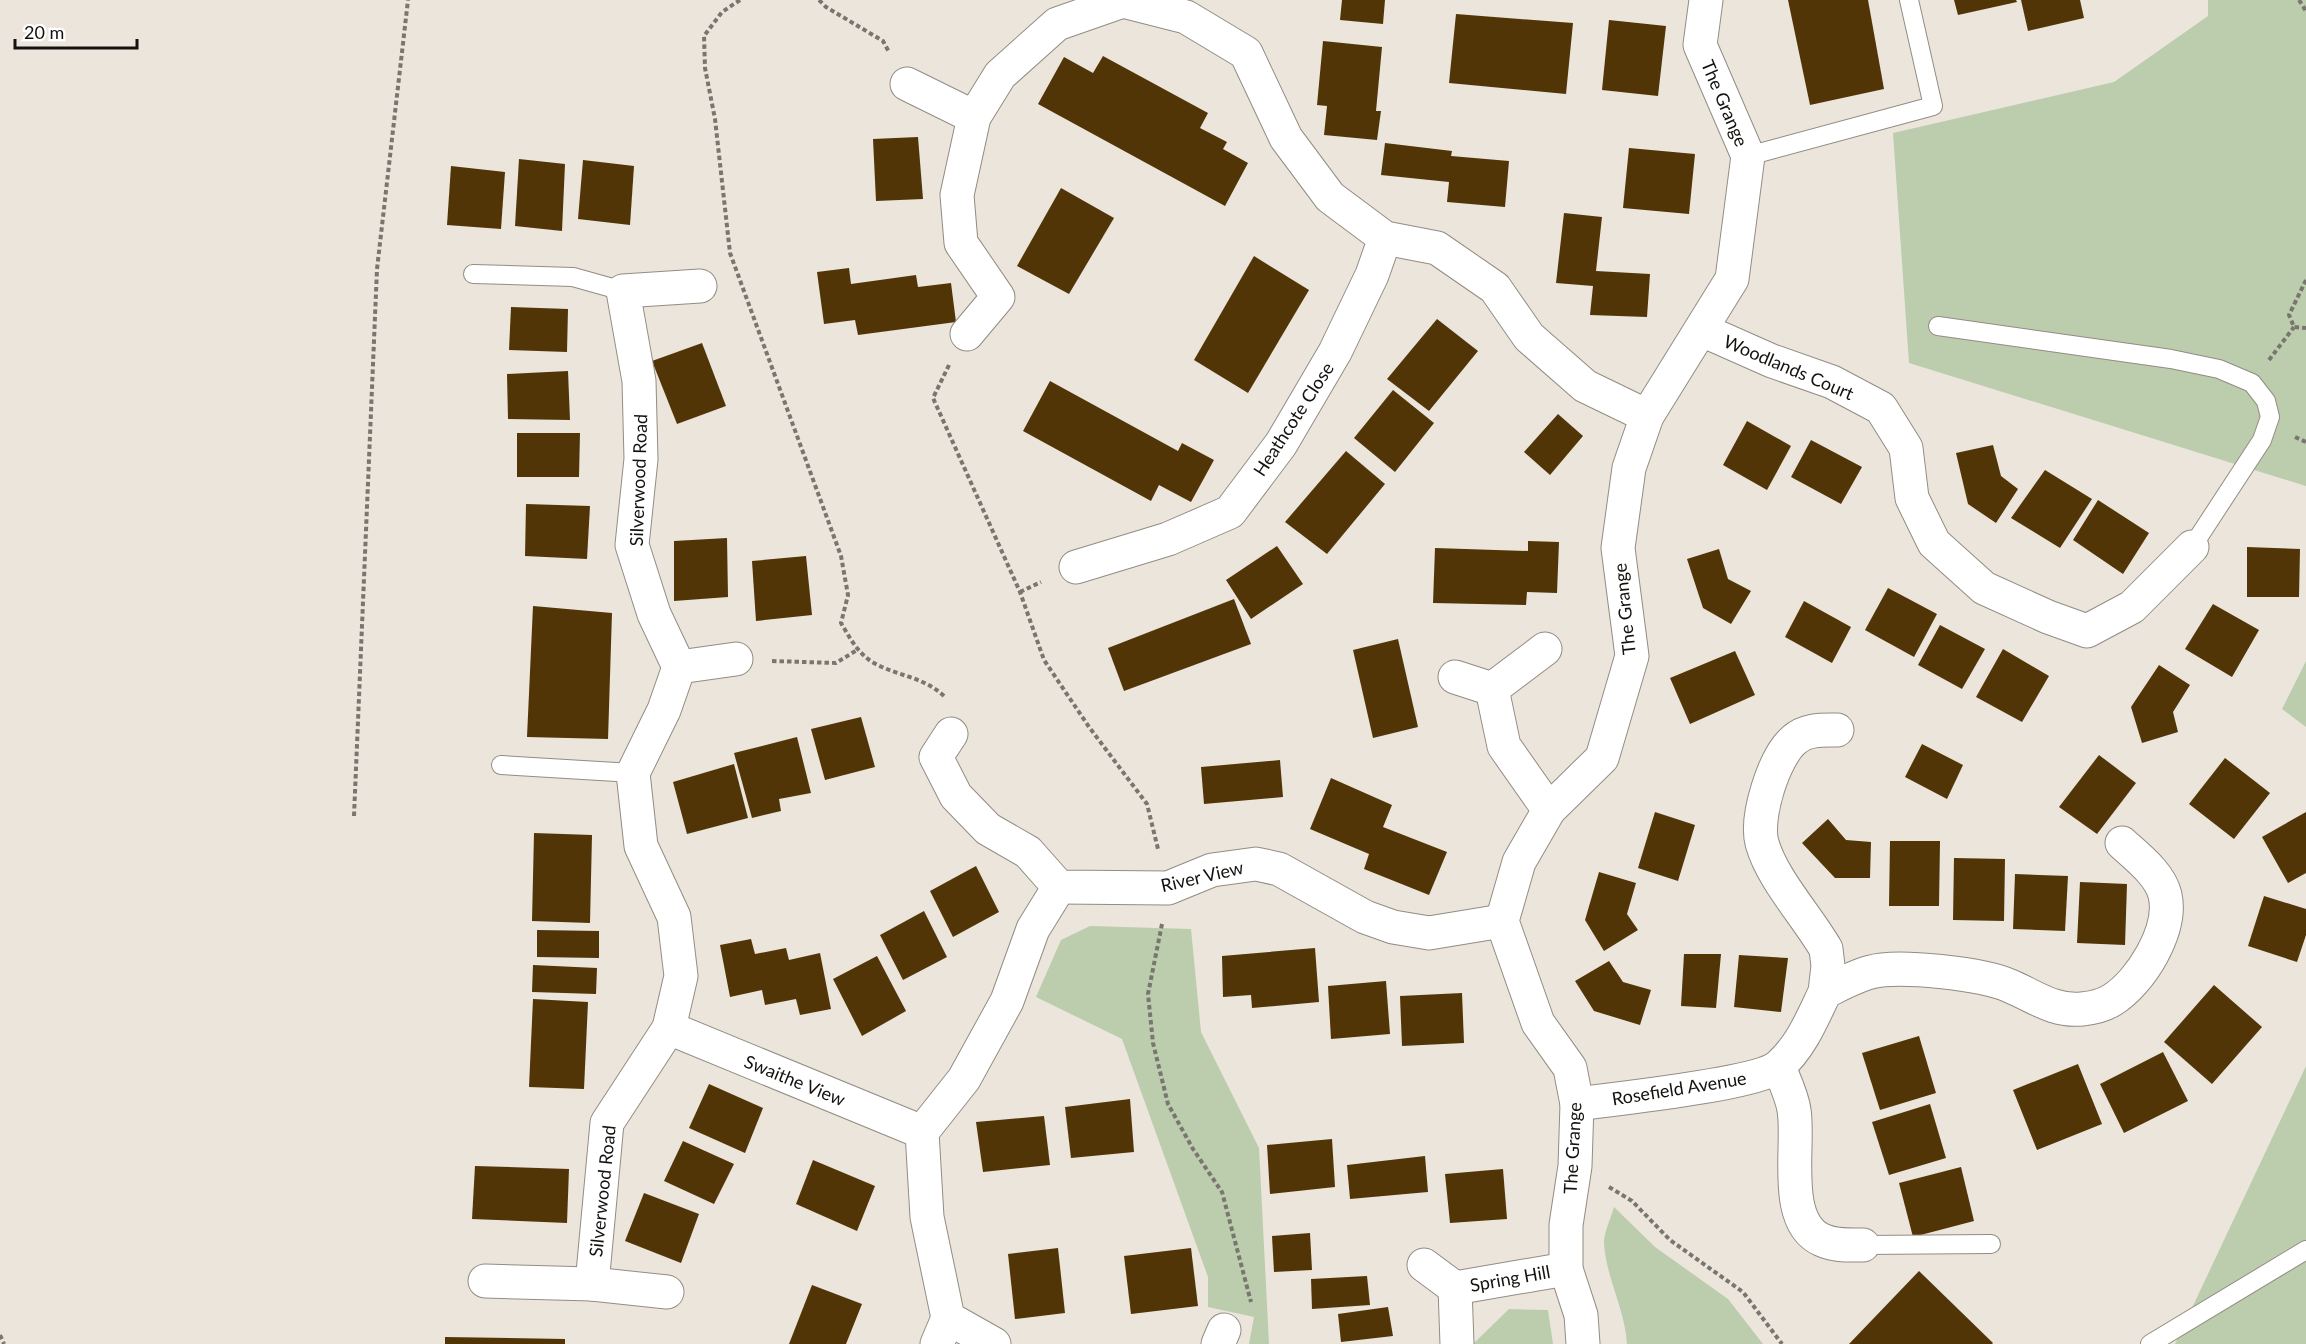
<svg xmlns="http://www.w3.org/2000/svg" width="2306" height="1344" viewBox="0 0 2306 1344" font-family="Lato,sans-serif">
<rect width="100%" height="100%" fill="#ece5dc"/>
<g fill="#bbcdac">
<polygon points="2208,0 2306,0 2306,486 1909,363 1893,133 2114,82 2208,16"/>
<polygon points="2306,661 2306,727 2282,709"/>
<polygon points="1090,926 1191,929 1201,1032 1259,1148 1269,1344 1249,1344 1254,1317 1208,1307 1208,1277 1122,1039 1036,997 1061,940"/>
<polygon points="2306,1066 2306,1344 2175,1344"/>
<path d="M1614,1207L1655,1247L1728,1299L1763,1344H1627C1625,1309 1606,1278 1604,1243C1604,1232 1611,1218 1614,1207Z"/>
<polygon points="1509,1309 1548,1310 1553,1344 1473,1344"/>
</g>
<g fill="#523506">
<polygon points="1342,0 1385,0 1383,24 1340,20"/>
<polygon points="1788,0 1868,0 1884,89 1810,105"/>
<polygon points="1954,0 2016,0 2017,2 1958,15"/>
<polygon points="2021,0 2080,0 2084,18 2028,31"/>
<polygon points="1456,14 1573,23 1566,94 1449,83"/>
<polygon points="1609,20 1666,26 1658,96 1602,90"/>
<polygon points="1323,41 1382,47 1376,111 1381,111 1377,140 1324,135 1327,106 1317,105"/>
<polygon points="1103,56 1208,113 1200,128 1227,142 1223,149 1248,163 1225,206 1038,104 1064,57 1093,73"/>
<polygon points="918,137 923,199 876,201 873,139"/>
<polygon points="1385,143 1452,151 1451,156 1509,161 1505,207 1447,202 1449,182 1381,175"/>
<polygon points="1629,148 1695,154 1689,214 1623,208"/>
<polygon points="519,159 565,164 562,231 515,226"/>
<polygon points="583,160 634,166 630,225 578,219"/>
<polygon points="451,166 505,172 501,229 447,225"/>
<polygon points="1061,188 1114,218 1069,294 1017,266"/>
<polygon points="1564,213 1602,217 1596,271 1650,274 1647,317 1590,315 1593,286 1556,283"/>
<polygon points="1254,256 1309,290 1248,393 1194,360"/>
<polygon points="849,268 851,284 916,275 918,287 951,283 956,322 858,335 855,320 824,324 817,272"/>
<polygon points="511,307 568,309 567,352 509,350"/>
<polygon points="1437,319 1478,351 1429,411 1387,379"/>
<polygon points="702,343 726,406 677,424 652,361"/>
<polygon points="568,371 570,420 508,419 507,374"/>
<polygon points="1050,381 1178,451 1182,443 1214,460 1191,502 1159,485 1151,501 1023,431"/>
<polygon points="1393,390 1434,423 1395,472 1354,438"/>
<polygon points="1558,414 1583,436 1550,475 1524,452"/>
<polygon points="1747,421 1791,446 1767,490 1723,465"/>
<polygon points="517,433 580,433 579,477 517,477"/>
<polygon points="1811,440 1862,467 1841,504 1791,477"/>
<polygon points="1993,445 2001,476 2018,489 1996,523 1968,504 1956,453"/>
<polygon points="1346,451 1385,484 1327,554 1285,522"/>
<polygon points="2045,470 2092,499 2060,548 2011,518"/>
<polygon points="2098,500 2149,533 2123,574 2073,540"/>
<polygon points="526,504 590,506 587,559 525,556"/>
<polygon points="727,538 728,597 674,601 674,541"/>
<polygon points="1528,541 1559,542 1557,593 1527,592 1526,605 1433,603 1435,548 1528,551"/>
<polygon points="1277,546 1303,584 1251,619 1226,580"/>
<polygon points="2247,547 2300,549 2299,597 2247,597"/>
<polygon points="1719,549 1728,579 1751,591 1731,624 1703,608 1687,559"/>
<polygon points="806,556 812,615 756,621 752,561"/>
<polygon points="1888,588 1937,614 1914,657 1865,630"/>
<polygon points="1234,599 1251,644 1124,691 1108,648"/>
<polygon points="1804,601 1851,627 1832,663 1785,637"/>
<polygon points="2213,604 2259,630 2232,677 2185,649"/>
<polygon points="533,606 612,613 608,739 527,737"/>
<polygon points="1940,625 1985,649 1962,689 1918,665"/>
<polygon points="1398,639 1418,727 1373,738 1353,650"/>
<polygon points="2003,649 2049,676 2022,722 1976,697"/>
<polygon points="1735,651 1755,695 1690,724 1670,678"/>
<polygon points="2159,665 2190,685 2173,712 2178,732 2142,743 2131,707"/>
<polygon points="861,717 875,767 825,780 811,729"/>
<polygon points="797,737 811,793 779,799 781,811 752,818 734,753"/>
<polygon points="1922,744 1963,765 1947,799 1905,777"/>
<polygon points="2099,755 2136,783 2097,834 2059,807"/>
<polygon points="2225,758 2270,793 2234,839 2189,804"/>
<polygon points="1280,760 1283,797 1204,804 1201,767"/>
<polygon points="734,764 748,818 687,834 673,782"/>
<polygon points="1331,778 1392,805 1383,827 1447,852 1429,895 1364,869 1369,854 1310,829"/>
<polygon points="1655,812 1695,825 1678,881 1638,868"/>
<polygon points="2306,812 2306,873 2288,883 2262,837"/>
<polygon points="1828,819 1846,840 1871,842 1870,878 1835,878 1802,843"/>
<polygon points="534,833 592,835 590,923 532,921"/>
<polygon points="1890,841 1940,841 1939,906 1889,906"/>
<polygon points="1954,858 2005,859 2004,921 1953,920"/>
<polygon points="976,866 999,912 953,937 930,891"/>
<polygon points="1599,872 1636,883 1627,914 1638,930 1604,951 1585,920"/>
<polygon points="2015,874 2068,876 2065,931 2013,929"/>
<polygon points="2080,882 2127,884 2125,945 2077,943"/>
<polygon points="2264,896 2306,909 2306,935 2297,962 2248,946"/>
<polygon points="924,911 947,957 903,980 880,935"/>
<polygon points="537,930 599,931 599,958 537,957"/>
<polygon points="751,939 755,954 786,948 789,960 820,953 831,1009 800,1015 796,999 765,1005 762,990 730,997 720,945"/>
<polygon points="1315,948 1319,1002 1252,1008 1251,995 1223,997 1222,956"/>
<polygon points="1684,954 1721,954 1716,1008 1681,1006"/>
<polygon points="1739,955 1788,958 1781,1012 1734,1007"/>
<polygon points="877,956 906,1011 862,1036 833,979"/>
<polygon points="1609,961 1623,982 1651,990 1640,1025 1594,1011 1575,981"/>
<polygon points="533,965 597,968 596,994 532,992"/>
<polygon points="1386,981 1390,1034 1331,1039 1328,986"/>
<polygon points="2214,985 2262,1027 2212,1084 2164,1042"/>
<polygon points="1462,993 1464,1043 1402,1046 1400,996"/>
<polygon points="533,999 588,1002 584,1089 529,1087"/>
<polygon points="1919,1036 1936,1093 1880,1110 1862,1053"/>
<polygon points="2163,1052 2188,1101 2124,1133 2100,1084"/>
<polygon points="2078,1064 2102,1124 2037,1150 2013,1090"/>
<polygon points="709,1084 763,1108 745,1153 689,1128"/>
<polygon points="1130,1099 1134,1152 1071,1158 1065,1107"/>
<polygon points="1930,1104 1946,1158 1889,1175 1872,1122"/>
<polygon points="1044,1116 1050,1165 983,1172 976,1122"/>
<polygon points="1332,1139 1335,1187 1270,1194 1267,1145"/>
<polygon points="683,1141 734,1164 714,1204 664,1181"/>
<polygon points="1425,1156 1428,1192 1350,1199 1347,1165"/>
<polygon points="813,1160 875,1186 857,1231 796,1204"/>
<polygon points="475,1166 569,1169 567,1223 472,1219"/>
<polygon points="1961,1167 1974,1221 1913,1237 1899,1183"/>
<polygon points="1503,1169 1507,1219 1450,1223 1445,1174"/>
<polygon points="644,1193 699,1214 681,1263 625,1241"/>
<polygon points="1310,1233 1312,1270 1274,1272 1272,1236"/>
<polygon points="1058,1248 1065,1313 1015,1319 1008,1254"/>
<polygon points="1191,1248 1198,1306 1131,1314 1124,1256"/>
<polygon points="1919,1271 1993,1343 1992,1344 1849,1344"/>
<polygon points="1367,1276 1370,1305 1312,1309 1311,1279"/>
<polygon points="812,1285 862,1304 846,1344 789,1344"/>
<polygon points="1388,1307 1393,1336 1341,1342 1338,1314"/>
<polygon points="445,1337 565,1339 565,1344 445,1344"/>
</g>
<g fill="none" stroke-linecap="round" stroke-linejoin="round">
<g stroke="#928c83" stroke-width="20">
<g id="lane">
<polyline points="1748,156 1933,106 1909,0"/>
<polyline points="473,274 573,277 623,291"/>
<polyline points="1938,326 2171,359 2219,369 2252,383 2266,401 2270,417 2262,440 2192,547"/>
<polyline points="501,765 633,773"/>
<polyline points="1863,1245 1991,1244"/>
<polyline points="2150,1344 2306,1250"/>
</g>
</g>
<g stroke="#928c83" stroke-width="35">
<g id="street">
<polyline points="1123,1 1186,17 1246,53 1286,138 1330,197 1385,238 1437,248 1495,288 1529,337 1585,386 1647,416"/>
<polyline points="907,84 974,117"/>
<polyline points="1702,330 1772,361 1832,382 1881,408 1906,448 1912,498 1934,543 1984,588 2048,617 2087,631 2132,607 2192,547"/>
<polyline points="967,334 998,297 961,243 957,195 974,117 1000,75 1057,24 1123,1"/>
<polyline points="1076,567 1168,539 1230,512 1281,444 1335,352 1372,275 1385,238"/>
<polyline points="1545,649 1492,689 1504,746 1549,810"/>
<polyline points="679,667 736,659"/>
<polyline points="1455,677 1492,689"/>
<polyline points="951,734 936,757 956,796 988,829 1028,852 1059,887 1168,888 1212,870 1256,864 1279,869 1365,917 1393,927 1429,933 1502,921"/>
<path d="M1825,992L1828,966L1826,949C1807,916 1772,879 1762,843C1755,817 1774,757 1794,740C1806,729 1822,730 1837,730"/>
<polyline points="669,1028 922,1132"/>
<path d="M1779,1067C1784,1080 1792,1096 1794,1110C1800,1145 1781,1222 1822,1240C1835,1246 1849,1245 1863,1245"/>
<path d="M1577,1104C1614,1099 1758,1084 1779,1066C1801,1047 1813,1017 1825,992C1839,985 1855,976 1871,972C1897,964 1984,974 2010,986C2034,996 2054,1012 2082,1009C2092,1008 2104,1005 2112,1000C2141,982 2173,930 2165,895C2160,874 2137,857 2122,843"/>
<polyline points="1424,1265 1455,1288"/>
<polyline points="485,1281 592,1284 607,1123 669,1028 681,976 674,917 641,846 633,773 664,710 679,667 654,614 632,545 641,459 639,381 623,291 700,286"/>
<polyline points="592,1284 667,1292"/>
<polyline points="937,1344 948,1318"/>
<polyline points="994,1344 948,1318 927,1217 922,1132 964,1079 1007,1001 1033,929 1059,887"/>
<polyline points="1218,1344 1224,1330"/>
<polyline points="1457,1344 1455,1288 1566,1269"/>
<polyline points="1583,1344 1581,1315 1566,1269 1566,1225 1575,1166 1577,1104 1570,1068 1538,1023 1502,921 1519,862 1549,810 1602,758 1632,656 1618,548 1629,468 1647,416 1732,279 1748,156 1700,45 1706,0"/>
</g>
</g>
<g stroke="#79756f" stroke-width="4" stroke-dasharray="4.5 3" stroke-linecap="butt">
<path d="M740,0L722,12L704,36L705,68L715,119L730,253L841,556L848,595L841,623C850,638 858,654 874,663C897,676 925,677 945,697"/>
<polyline points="819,0 826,7 883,41 889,52"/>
<polyline points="2299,0 2306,11"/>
<polyline points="2306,280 2289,315 2294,327 2306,328"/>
<polyline points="2269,360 2294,327"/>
<polyline points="949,365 933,398 1020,592 1044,660 1089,727 1147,804 1158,849"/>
<polyline points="2295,437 2306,442"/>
<polyline points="1020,592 1041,582"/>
<polyline points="772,661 836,663 857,650"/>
<polyline points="354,816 377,269 408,0"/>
<polyline points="1162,924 1148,994 1153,1043 1168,1104 1193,1149 1222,1192 1251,1302"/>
<polyline points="1609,1187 1632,1201 1670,1240 1743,1292 1782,1344"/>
<polyline points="0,1335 4,1344"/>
</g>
<use href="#lane" stroke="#fff" stroke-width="18"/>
<use href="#street" stroke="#fff" stroke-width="33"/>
</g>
<g text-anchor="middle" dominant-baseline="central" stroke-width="6" stroke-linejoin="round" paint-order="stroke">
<g font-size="18" fill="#14120f" stroke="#fff">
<text transform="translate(1725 103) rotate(67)">The Grange</text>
<text transform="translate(1789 367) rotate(23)">Woodlands Court</text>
<text transform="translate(1293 419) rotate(-57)">Heathcote Close</text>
<text transform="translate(638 480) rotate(-88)">Silverwood Road</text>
<text transform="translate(1624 609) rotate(-96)">The Grange</text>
<text transform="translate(1202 876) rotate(-13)">River View</text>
<text transform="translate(795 1080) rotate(22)">Swaithe View</text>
<text transform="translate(1679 1088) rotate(-9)">Rosefield Avenue</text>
<text transform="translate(1572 1148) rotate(-87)">The Grange</text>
<text transform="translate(602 1191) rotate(-84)">Silverwood Road</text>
<text transform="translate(1510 1278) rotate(-10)">Spring Hill</text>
</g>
</g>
<path d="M15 39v9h122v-9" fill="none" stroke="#14120f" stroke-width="3"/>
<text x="24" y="39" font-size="18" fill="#14120f" stroke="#ffffff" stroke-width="4.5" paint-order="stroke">20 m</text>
</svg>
